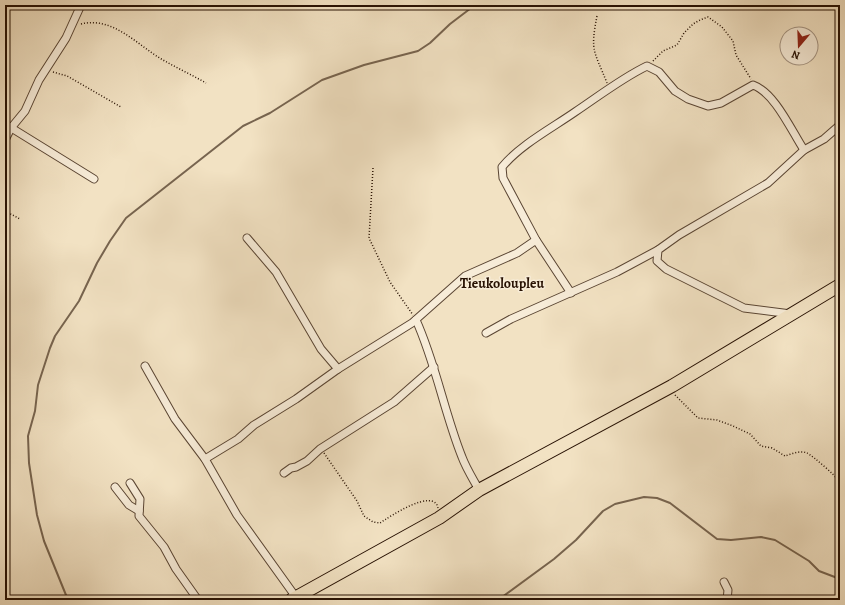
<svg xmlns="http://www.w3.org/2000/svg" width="845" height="605" viewBox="0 0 845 605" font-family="Alegreya,serif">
<rect width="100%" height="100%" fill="#f2e2c3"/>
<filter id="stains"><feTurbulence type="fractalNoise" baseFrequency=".005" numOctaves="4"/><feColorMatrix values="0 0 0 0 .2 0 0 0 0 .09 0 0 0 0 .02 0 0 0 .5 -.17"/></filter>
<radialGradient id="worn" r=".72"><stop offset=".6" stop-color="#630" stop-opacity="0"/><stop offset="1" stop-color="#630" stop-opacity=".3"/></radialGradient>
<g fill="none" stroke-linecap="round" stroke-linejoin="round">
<g stroke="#77644f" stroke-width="2">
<polyline points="507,5 511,6 515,5"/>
<polyline points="68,600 44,541 37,515 29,463 28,436 35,411 38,385 50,348 55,336 79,301 97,263 110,241 126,218 243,126 270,113 322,80 364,65 418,51 430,43 450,24 475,5"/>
<polyline points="498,600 554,559 576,540 603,511 615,504 644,497 657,498 670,503 717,539 731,540 761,537 775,540 809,561 819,571 840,579"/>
</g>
<g stroke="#5a4533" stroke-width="9">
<g id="street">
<polyline points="5,124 94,179"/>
<polyline points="5,140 11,128 25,111 39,80 66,38 81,5"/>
<polyline points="247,238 276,272 321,349 338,369"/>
<path d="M571,293L536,240L503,178L502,167C520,145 552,128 575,112C599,96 622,78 647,66L659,72L675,91L688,99L708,106L721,103L753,85C775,93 791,130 804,150"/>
<polyline points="791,314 744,308 666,269 657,261 658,250 679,235 768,183 804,150 824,139 840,125"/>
<path d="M416,320C436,364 444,412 462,457C466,468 473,479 479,490"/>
<polyline points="486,333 511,319 617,272 658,250"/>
<polyline points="145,366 175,419 205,459 237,515 298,600"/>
<polyline points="205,459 238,439 254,425 296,399 338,369 412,323 465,276 517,253 536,240"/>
<polyline points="284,473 291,468 296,467 307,461 320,449 394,402 434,367"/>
<polyline points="130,483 140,499 139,516 164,547 176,569 198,600"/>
<polyline points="115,487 129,505 139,511"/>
<polyline points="724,582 728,590 727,600"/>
</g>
</g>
<g stroke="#271103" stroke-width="14">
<polyline id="primary" points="291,600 439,518 479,490 672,386 840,285"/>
</g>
<g stroke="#271103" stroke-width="1.5" stroke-dasharray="1 2" stroke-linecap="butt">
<path d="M597,16C590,52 594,50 607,83"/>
<path d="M81,24C113,16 137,45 163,60C177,68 192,75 206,83"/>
<polyline points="653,61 663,51 677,45 684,33 693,24 700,20 708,17 722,27 733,41 736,55 751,79"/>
<polyline points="53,72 67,76 121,107"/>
<polyline points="373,168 369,238 390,282 413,315"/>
<polyline points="5,211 20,219"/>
<path d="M675,395L698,418L717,420L733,426L750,434L761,446L772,448L785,456C791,454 800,450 807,453C813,456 836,476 840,482"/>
<path d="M324,453L357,501L364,516L373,522L380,523C389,517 434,487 438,508"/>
</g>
<use href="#street" stroke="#f7ecd8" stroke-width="7"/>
<use href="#primary" stroke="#f2e2c3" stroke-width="12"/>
</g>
<g text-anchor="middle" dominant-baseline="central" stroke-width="3" stroke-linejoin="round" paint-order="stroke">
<g font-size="14" font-weight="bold" fill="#271103" stroke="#f7ecd8">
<text x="502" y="283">Tieukoloupleu</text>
</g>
</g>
<rect width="845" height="605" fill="none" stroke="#f2e2c3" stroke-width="20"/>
<rect x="6" y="6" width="833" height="593" fill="none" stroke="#271103" stroke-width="2"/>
<rect x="10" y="10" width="825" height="585" fill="none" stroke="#271103"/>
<g transform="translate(799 46) rotate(199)"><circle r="19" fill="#f7ecd8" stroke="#a49483"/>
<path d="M0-3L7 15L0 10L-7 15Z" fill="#8f2418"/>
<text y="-6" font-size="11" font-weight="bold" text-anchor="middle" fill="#271103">N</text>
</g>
<rect width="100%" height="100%" filter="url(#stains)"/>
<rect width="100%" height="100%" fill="url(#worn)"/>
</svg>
